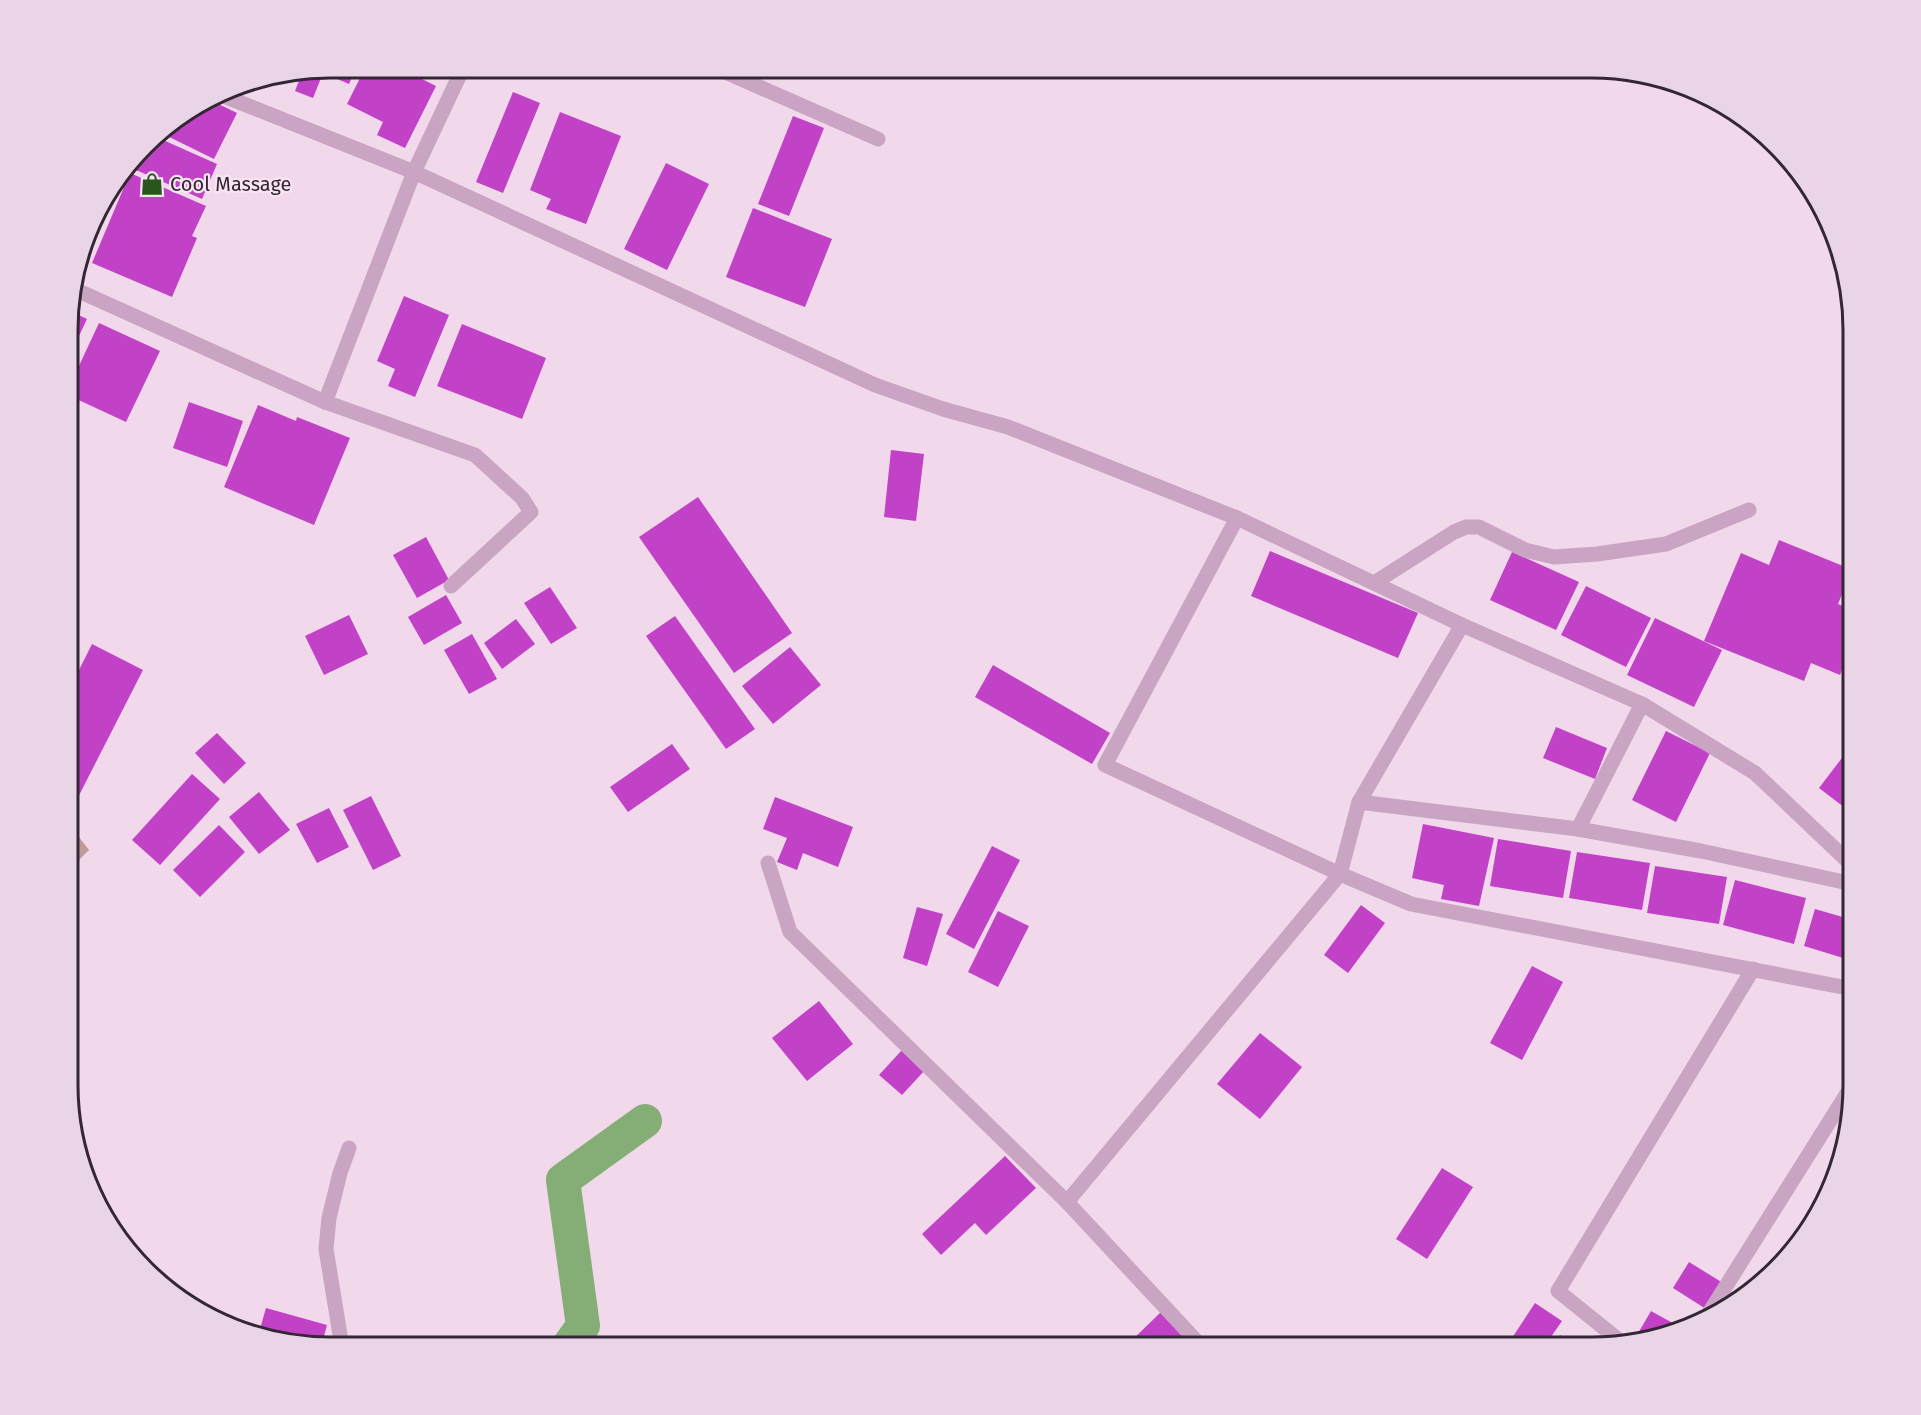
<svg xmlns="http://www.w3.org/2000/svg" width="1921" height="1415" viewBox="0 0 1921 1415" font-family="'Fira Sans',sans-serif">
<rect width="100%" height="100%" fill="#f1d8eb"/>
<polygon fill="#c09a98" points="71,827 89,850 70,869 70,829"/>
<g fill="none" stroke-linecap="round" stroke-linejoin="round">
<polyline stroke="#85ae77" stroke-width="34" points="568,1347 583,1326 563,1180 645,1121"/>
</g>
<g fill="#c141c7">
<polygon points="330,68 356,68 349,84 323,73 313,98 295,91 302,73"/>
<polygon points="365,68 418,68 414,75 436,86 405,148 377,135 383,122 347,104"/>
<polygon points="513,92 540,103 503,193 476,182"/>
<polygon points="210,100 237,113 214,159 159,132"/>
<polygon points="560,112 621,136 586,224 546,209 551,199 530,190"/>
<polygon points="793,116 824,128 789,216 758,204"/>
<polygon points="154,136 217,164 202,199 136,170 147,146"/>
<polygon points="666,163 709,184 667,270 624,249"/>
<polygon points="130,173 206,206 192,236 197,238 172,297 92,263"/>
<polygon points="753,208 832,239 805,307 726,277"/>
<polygon points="404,296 449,315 415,397 388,386 395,369 377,361"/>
<polygon points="70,311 87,319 70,355"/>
<polygon points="99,323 160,351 126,422 70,396 70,385"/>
<polygon points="462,324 546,358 522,419 437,386"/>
<polygon points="189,402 243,421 227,467 173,448"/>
<polygon points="258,405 296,421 297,417 350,438 314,525 224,487"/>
<polygon points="891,450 924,454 916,521 884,517"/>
<polygon points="698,497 792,633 734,673 639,537"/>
<polygon points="426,537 449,580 417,598 393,555"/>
<polygon points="1779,540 1853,570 1853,596 1843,592 1838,604 1853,610 1853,643 1840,675 1811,663 1804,681 1704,641 1741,553 1769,565"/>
<polygon points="1270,551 1418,613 1398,658 1251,596"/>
<polygon points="1512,552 1579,582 1556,630 1490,600"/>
<polygon points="1586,586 1651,618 1626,667 1561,635"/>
<polygon points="550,587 577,628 551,644 524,603"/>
<polygon points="446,595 462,623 424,645 408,617"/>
<polygon points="349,615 368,654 324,675 305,636"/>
<polygon points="675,616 755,729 726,749 646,636"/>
<polygon points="1655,618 1722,650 1694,707 1627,675"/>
<polygon points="516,619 535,644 502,669 484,643"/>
<polygon points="472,634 497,679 469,694 444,650"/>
<polygon points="92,644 143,670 70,813 70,688"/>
<polygon points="790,647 821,685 773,724 742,686"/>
<polygon points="993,665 1110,733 1092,764 975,697"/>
<polygon points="1556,727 1607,748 1595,779 1543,758"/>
<polygon points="1666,731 1710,753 1676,822 1632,800"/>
<polygon points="217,733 246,763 224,784 195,753"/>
<polygon points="672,744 690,769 628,812 610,787"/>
<polygon points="1848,750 1853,754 1853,814 1819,788"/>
<polygon points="192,774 220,799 160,865 132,840"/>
<polygon points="259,792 290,830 259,854 229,817"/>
<polygon points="371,796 401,856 373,870 343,810"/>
<polygon points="775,797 853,827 838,867 803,853 797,870 777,862 787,838 763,829"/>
<polygon points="329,808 349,847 317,863 296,824"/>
<polygon points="1423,824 1494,838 1479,906 1441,899 1444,885 1412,878"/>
<polygon points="219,825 245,852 200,897 173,870"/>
<polygon points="1498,839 1571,851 1563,898 1490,886"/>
<polygon points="992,846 1020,860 974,949 946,934"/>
<polygon points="1577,852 1650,863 1642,910 1569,898"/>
<polygon points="1655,866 1727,877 1719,924 1647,913"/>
<polygon points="1735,880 1806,898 1794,944 1723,925"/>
<polygon points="1361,905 1385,923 1348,973 1324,955"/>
<polygon points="917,907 943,914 927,966 903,958"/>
<polygon points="1815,909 1853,920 1853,961 1804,946"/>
<polygon points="998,911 1029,926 998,987 968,972"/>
<polygon points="1532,966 1563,982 1522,1060 1490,1043"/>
<polygon points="819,1001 853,1044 807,1081 772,1038"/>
<polygon points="1260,1033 1302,1067 1260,1119 1217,1084"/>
<polygon points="902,1050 925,1070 902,1095 879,1075"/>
<polygon points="1005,1156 1036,1188 986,1235 975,1223 941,1255 922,1234"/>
<polygon points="1442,1168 1473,1187 1427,1259 1396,1239"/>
<polygon points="1689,1262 1723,1283 1706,1309 1673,1288"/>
<polygon points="1535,1303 1562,1321 1544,1347 1506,1347"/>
<polygon points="266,1308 327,1325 321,1347 258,1336"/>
<polygon points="1162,1311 1197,1347 1125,1347"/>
<polygon points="1651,1311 1680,1327 1640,1336 1637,1335"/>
<polygon points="1560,1335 1579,1347 1552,1347"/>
</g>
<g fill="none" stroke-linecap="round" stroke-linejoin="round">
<g stroke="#c9a4c3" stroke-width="15">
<polyline points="716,68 878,139"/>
<polyline points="219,94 414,172 875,385 943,409 1008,427 1237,518 1462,625 1642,704 1755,773 1853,866"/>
<polyline points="72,288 325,402 475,455 522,498 531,512 451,586"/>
<polyline points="325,402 414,172 463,68"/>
<polyline points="1237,518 1105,765 1340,874 1411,904 1853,989"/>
<polyline points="1374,583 1454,532 1466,527 1479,527 1525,550 1554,557 1597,554 1666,544 1749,510"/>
<polyline points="1359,802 1578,829 1701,851 1853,884"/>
<polyline points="1578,829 1642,704"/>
<polyline points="768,863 790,932 1067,1202 1202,1347"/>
<polyline points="1067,1202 1340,874 1359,802 1462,625"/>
<polyline points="1704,1321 1853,1084"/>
<polyline points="1620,1341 1558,1291 1753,969"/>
<polyline points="342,1347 326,1249 329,1218 340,1173 349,1148"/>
</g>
</g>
<defs>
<g id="shop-bare" transform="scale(1.8)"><path d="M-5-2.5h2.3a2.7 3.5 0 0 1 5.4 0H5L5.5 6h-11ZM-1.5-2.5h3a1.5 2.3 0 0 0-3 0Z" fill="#28561b" stroke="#f9e4f4" stroke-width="2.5" paint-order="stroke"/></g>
</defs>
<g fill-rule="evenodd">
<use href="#shop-bare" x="152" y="184"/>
</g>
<g text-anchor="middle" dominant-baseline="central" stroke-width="4.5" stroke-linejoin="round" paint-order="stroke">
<g font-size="20" fill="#342634" stroke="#f9e4f4" text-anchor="start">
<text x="170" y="184">Cool Massage</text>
</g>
</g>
<path d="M0 0H1921V1415H0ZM330 78H1591A252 252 0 0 1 1843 330V1085A252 252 0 0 1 1591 1337H330A252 252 0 0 1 78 1085V330A252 252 0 0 1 330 78Z" fill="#e9d5e5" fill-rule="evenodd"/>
<path fill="none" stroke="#342634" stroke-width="3" d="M330 78H1591A252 252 0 0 1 1843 330V1085A252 252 0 0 1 1591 1337H330A252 252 0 0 1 78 1085V330A252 252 0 0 1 330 78Z"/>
</svg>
